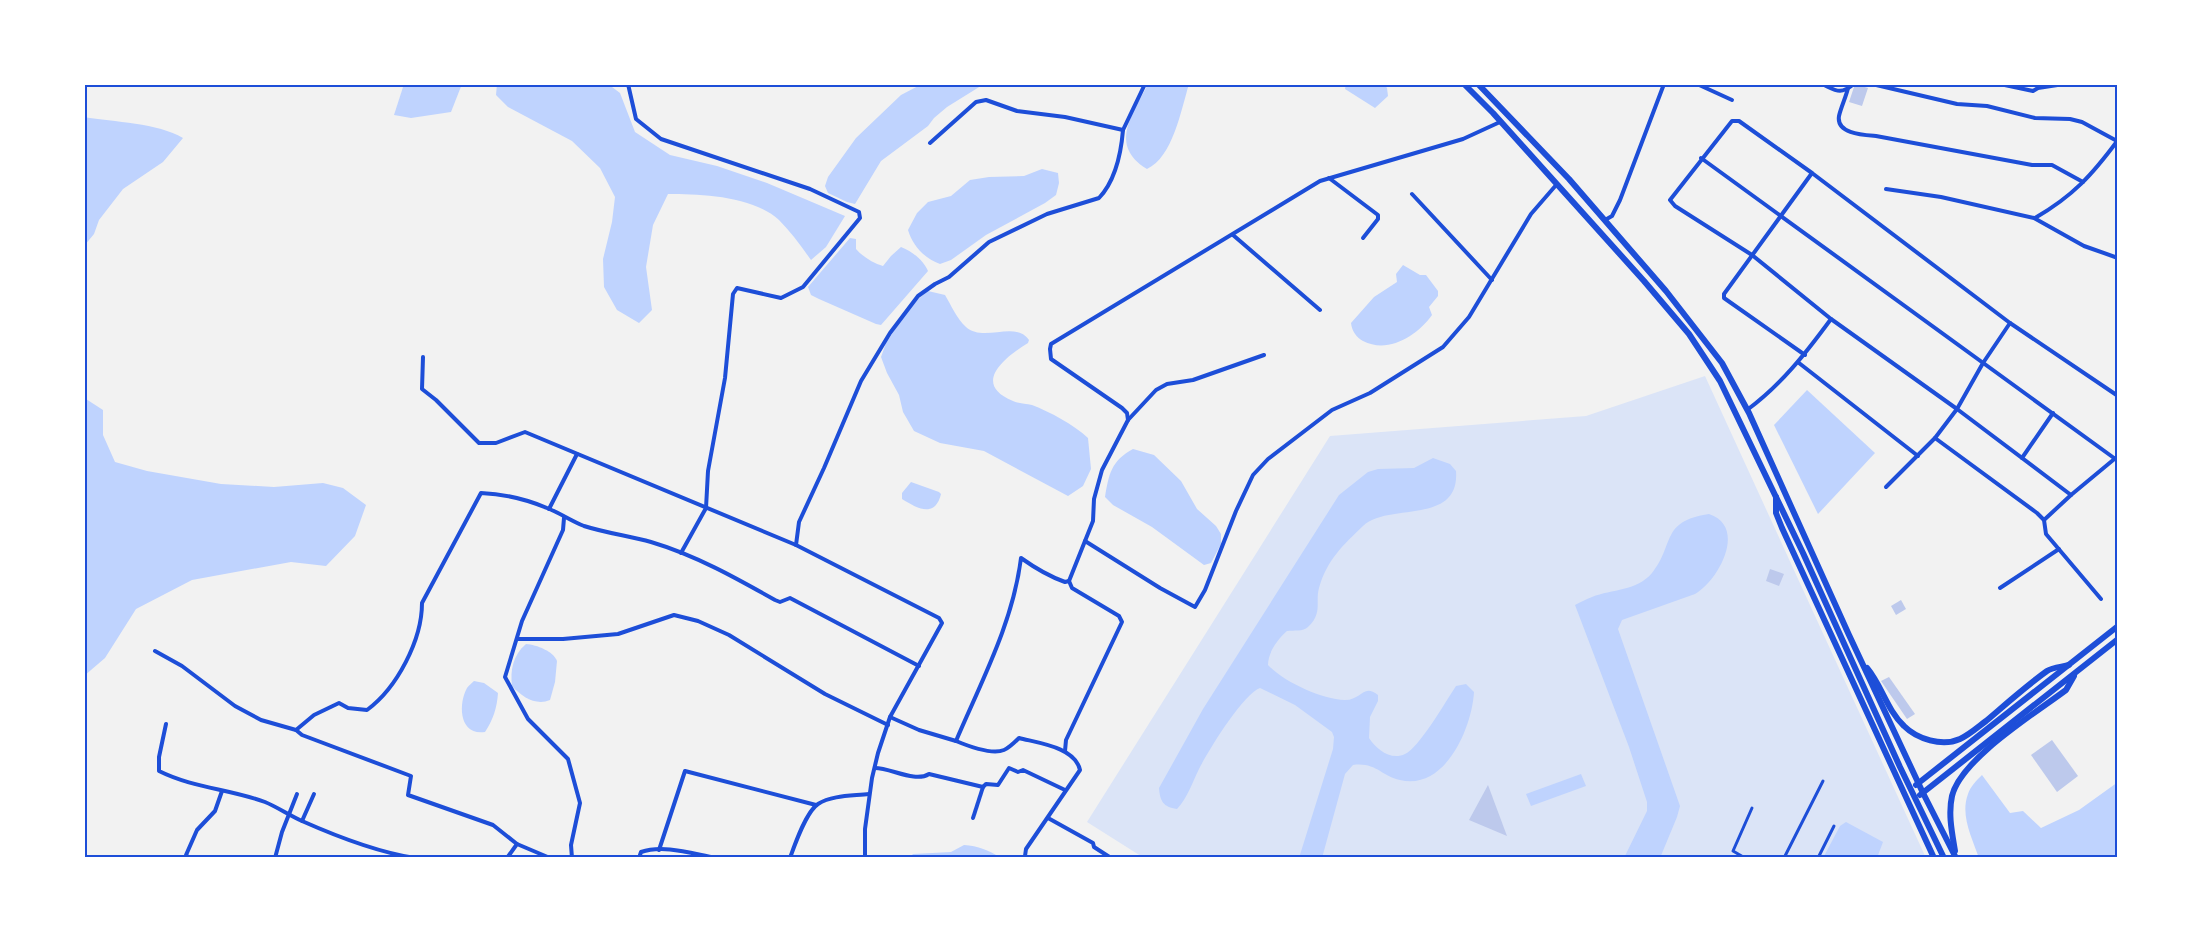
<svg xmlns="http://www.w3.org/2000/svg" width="2202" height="942" viewBox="0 0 2202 942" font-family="Lato,sans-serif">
<rect width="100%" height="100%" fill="#f2f2f2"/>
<polygon fill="#dbe4f7" points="1705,376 1926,858 1144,858 1087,822 1330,436 1586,416"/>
<g fill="#bfd3fe">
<polygon points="404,84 462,84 451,112 411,118 394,115"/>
<path d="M497,84H608L620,93L635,132L670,155L717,166L767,183L845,216L826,247L811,260C801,246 791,232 779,220C753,196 701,194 668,194L653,225L646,267L652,310L639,323L617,310L604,287L603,259L612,222L615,197L600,168L572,141L508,107L496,95Z"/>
<polygon points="922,84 984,84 947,107 934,118 928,126 881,161 855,204 847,202 828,193 825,186 828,177 856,138 901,95"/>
<path d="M1148,84H1189C1181,110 1173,157 1147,169C1108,145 1133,114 1148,84Z"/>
<polygon points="1346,84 1384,84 1387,88 1388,96 1375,108 1345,89"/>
<path d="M84,117C114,122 158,123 183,138L163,162L123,189L99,220L94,234L84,246Z"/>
<path d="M1042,169L1058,173L1059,183L1056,195L1045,203L986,235L951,260L940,264C924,258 913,246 908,230L917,213L928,202L951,196L970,180L989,177L1024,176Z"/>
<path d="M850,238L856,239V249C863,257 873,263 883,266L891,256L901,247C912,251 924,261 928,271L881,325L876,324L819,299L811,295L808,287Z"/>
<path d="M1403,265L1420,275H1426L1438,291V296L1429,307L1432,315C1417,336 1388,354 1363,341C1356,337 1352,331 1351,323L1374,297L1397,282L1396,274Z"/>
<path d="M928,291L945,295C951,305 957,319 966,327C984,343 1015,320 1029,340L1028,343C1005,357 971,384 1013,401C1019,404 1026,403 1032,405C1050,412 1073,424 1088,438L1091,469L1083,486L1068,496L984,451L940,443L914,431L903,412L899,395L887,373L881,357L886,343L912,304Z"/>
<polygon points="1807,390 1875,453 1818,514 1774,425"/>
<polygon points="86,399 103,410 103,435 115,462 147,471 221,484 274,487 323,483 343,488 366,505 355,536 326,566 291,562 192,580 136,609 105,658 84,676 84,401"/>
<path d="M1133,449L1154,455L1181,481L1197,509L1216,526L1221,534V544L1211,563L1204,565L1152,527L1113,505L1105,497C1109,474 1111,461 1133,449Z"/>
<path d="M1433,458L1450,464L1456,471C1460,526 1388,502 1363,526C1343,545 1327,560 1319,588C1315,602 1323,613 1308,627C1303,632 1294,630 1287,631C1278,639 1268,652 1268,665C1284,682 1321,699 1345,700C1362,700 1363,683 1378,695V701L1370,717L1369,738C1376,749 1391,761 1405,754C1419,748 1446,701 1456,686L1466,684L1474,692C1472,728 1445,791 1400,780C1381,776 1376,762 1353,765L1345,774L1322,858H1299L1333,749L1334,737L1332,732L1295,705L1260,688C1243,694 1208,751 1199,769C1192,783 1188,797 1177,809C1163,807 1160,801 1159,788L1203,709L1339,495L1368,472L1378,469L1414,468Z"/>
<path d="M911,482L939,492L941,494C935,518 918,509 902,499V493Z"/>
<path d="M1709,514C1748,527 1718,581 1695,594L1622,620L1618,629L1680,806L1677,817L1660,858H1624L1647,811V802L1629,747L1575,605C1581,602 1586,599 1592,597C1612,589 1637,591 1652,573C1675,545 1660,521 1709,514Z"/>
<path d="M526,644C537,645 553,651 557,661L555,682L550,700C536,706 522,697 512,686C510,670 513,655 526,644Z"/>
<path d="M474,681L484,683L498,693C497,708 493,720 485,732C459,736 458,704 467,688C469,685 472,683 474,681Z"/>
<polygon points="1581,774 1586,786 1531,806 1526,794"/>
<path d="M1982,775L2010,813L2023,811L2041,828L2079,810L2118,782V858H1979C1972,838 1960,815 1968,794C1970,787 1977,780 1982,775Z"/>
<polygon points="1846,822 1883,842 1877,858 1823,858 1840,826"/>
<path d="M964,845C978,846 989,850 1001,858H909L913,854L951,852Z"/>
</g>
<g fill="#bdc9ec">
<polygon points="1855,84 1868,88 1862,106 1849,102"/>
<polygon points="1770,569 1784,574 1779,586 1766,581"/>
<polygon points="1901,600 1906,609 1896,615 1891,606"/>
<polygon points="1889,677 1915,714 1907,719 1881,681"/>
<polygon points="2052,740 2078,776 2057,792 2031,755"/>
<polygon points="1488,785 1507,836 1469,820"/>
</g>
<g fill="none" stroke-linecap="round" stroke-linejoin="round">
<g stroke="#1d4ed8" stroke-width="3">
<polyline points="1745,858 1733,851 1752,808"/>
<polyline points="1784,858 1823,781"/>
<polyline points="1818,858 1834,826"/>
</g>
<g stroke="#1d4ed8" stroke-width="4">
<polyline points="628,84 636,119 661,139 810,189 859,212 860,218 803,287 781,298 737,288 733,294 725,378 708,471 706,508 681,553"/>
<polyline points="1697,84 1732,100"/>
<path d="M1822,84C1837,91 1840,95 1854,84"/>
<polyline points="1872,84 1957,104 1987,106 2035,118 2070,119 2082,122 2117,141"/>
<polyline points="2000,84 2033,91 2038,88 2064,84"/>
<path d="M1848,88C1846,97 1841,107 1839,116C1836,134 1864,135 1876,136L2032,165H2052L2083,182"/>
<polyline points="930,143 976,102 986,100 1017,111 1065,117 1123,130 1145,84"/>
<polyline points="1701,158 2114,458"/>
<polyline points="1329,178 1378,215 1378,219 1363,238"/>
<polyline points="1886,189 1941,197 2034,218 2084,246 2118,258"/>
<polyline points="1412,194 1492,280"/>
<path d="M2035,218C2073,196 2092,175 2118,140"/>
<polyline points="1605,220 1612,216 1620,200 1664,84"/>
<polyline points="1233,235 1320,310"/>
<polyline points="1805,355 1724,298 1724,294 1812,173"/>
<polyline points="423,357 422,389 436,400 479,443 496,443 525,432 796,545 939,618 942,623 890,717 878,753 872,778 865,829 865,858"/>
<polyline points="1799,363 1918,456"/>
<path d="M1747,410C1781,385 1806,353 1831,319"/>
<polyline points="1128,420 1127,413 1122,408 1051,359 1050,349 1051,344 1320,181 1463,139 1500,122"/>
<polyline points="1935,438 2037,513 2044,520 2046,534 2101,599"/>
<polyline points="2022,458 2053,413"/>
<polyline points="1886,487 1935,438 1957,409 1983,363 2010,323"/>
<polyline points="2071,495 1957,409 1831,319 1752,255 1675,206 1670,200 1732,121 1739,121 1812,173 2010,323 2118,396"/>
<polyline points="549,509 577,454"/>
<polyline points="564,518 563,530 522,621 505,677 528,719 568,759 580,803 571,845 572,858"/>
<polyline points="2044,520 2071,495 2118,456"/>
<polyline points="1085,541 1160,588 1195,607 1205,590 1236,511 1253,475 1268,459 1332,410 1370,393 1443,347 1469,317 1531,214 1557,184"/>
<path d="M796,545L799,522L824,468L861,381L890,333L918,296L935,284L949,277L989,242L1047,214L1099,198C1116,180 1121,154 1123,130"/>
<polyline points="1069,581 1093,521 1094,499 1102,470 1128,420 1156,390 1167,384 1193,380 1264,355"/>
<polyline points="2000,588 2059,549"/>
<polyline points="518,639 563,639 618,634 674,615 698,621 729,635 825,694 888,725"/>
<path d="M155,651L182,666L235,706L261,720L296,730L314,715L339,703L348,708L367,710C397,688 422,640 422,603L481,493C504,494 526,499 547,508C560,513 571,521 584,526C606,533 629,536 651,542C695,555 736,578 775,600L780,602L790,598L919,666"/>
<path d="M890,717L919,730L956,741C981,682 1013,623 1021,558C1035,568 1048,576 1065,582L1069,581"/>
<path d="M166,724L159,757V771C193,788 230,789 265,802C277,807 289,815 302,821C338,837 376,852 415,858"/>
<polyline points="296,730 302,735 411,776 408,795 493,825 517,844"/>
<path d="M956,741C968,746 991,755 1004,750C1009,748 1015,742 1019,738C1038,743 1075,747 1080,770L1026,849L1025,856L1028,858"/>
<polyline points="1065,751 1066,740 1122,622 1119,616 1072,588 1069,581"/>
<path d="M875,768C891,768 915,783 929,774L983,787L986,784L998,785L1009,768L1018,772L1023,770L1065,790"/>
<polyline points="973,818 983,787"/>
<polyline points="1048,818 1093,843 1094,847 1111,858"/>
<polyline points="302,821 314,794"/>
<polyline points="659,850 685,771 816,805"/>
<polyline points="189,858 186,855 197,830 215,811 222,791"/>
<polyline points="275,858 282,832 297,794"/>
<polyline points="507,858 517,844 550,858"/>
<path d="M639,858L641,852C664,844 693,854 716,858"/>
<path d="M790,858C795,844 806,812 818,804C832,795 853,796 869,794"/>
</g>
<g stroke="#1d4ed8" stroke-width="6">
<polyline points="1464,84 1493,113 1644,281 1689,334 1720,381 1803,553 1900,767 1944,858"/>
<polyline points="1478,84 1569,179 1666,291 1722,363 1749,413 1849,635 1923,793 1956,858"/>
<polyline points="1776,497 1776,513 1782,528 1934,858"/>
<path d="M1867,668C1882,686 1887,710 1904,726C1917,739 1942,747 1960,739C1969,735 1978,727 1986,721C2006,704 2026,686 2047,671C2053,667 2062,667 2069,665"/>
<polyline points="1916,785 2118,626"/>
<polyline points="1920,795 2118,639"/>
<path d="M1955,851C1952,833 1948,814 1952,796C1961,759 2034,714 2066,690L2074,676"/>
</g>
</g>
<rect width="2202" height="942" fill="none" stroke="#ffffff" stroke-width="171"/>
<rect x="86" y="86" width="2030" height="770" fill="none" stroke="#1d4ed8" stroke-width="2"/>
</svg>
